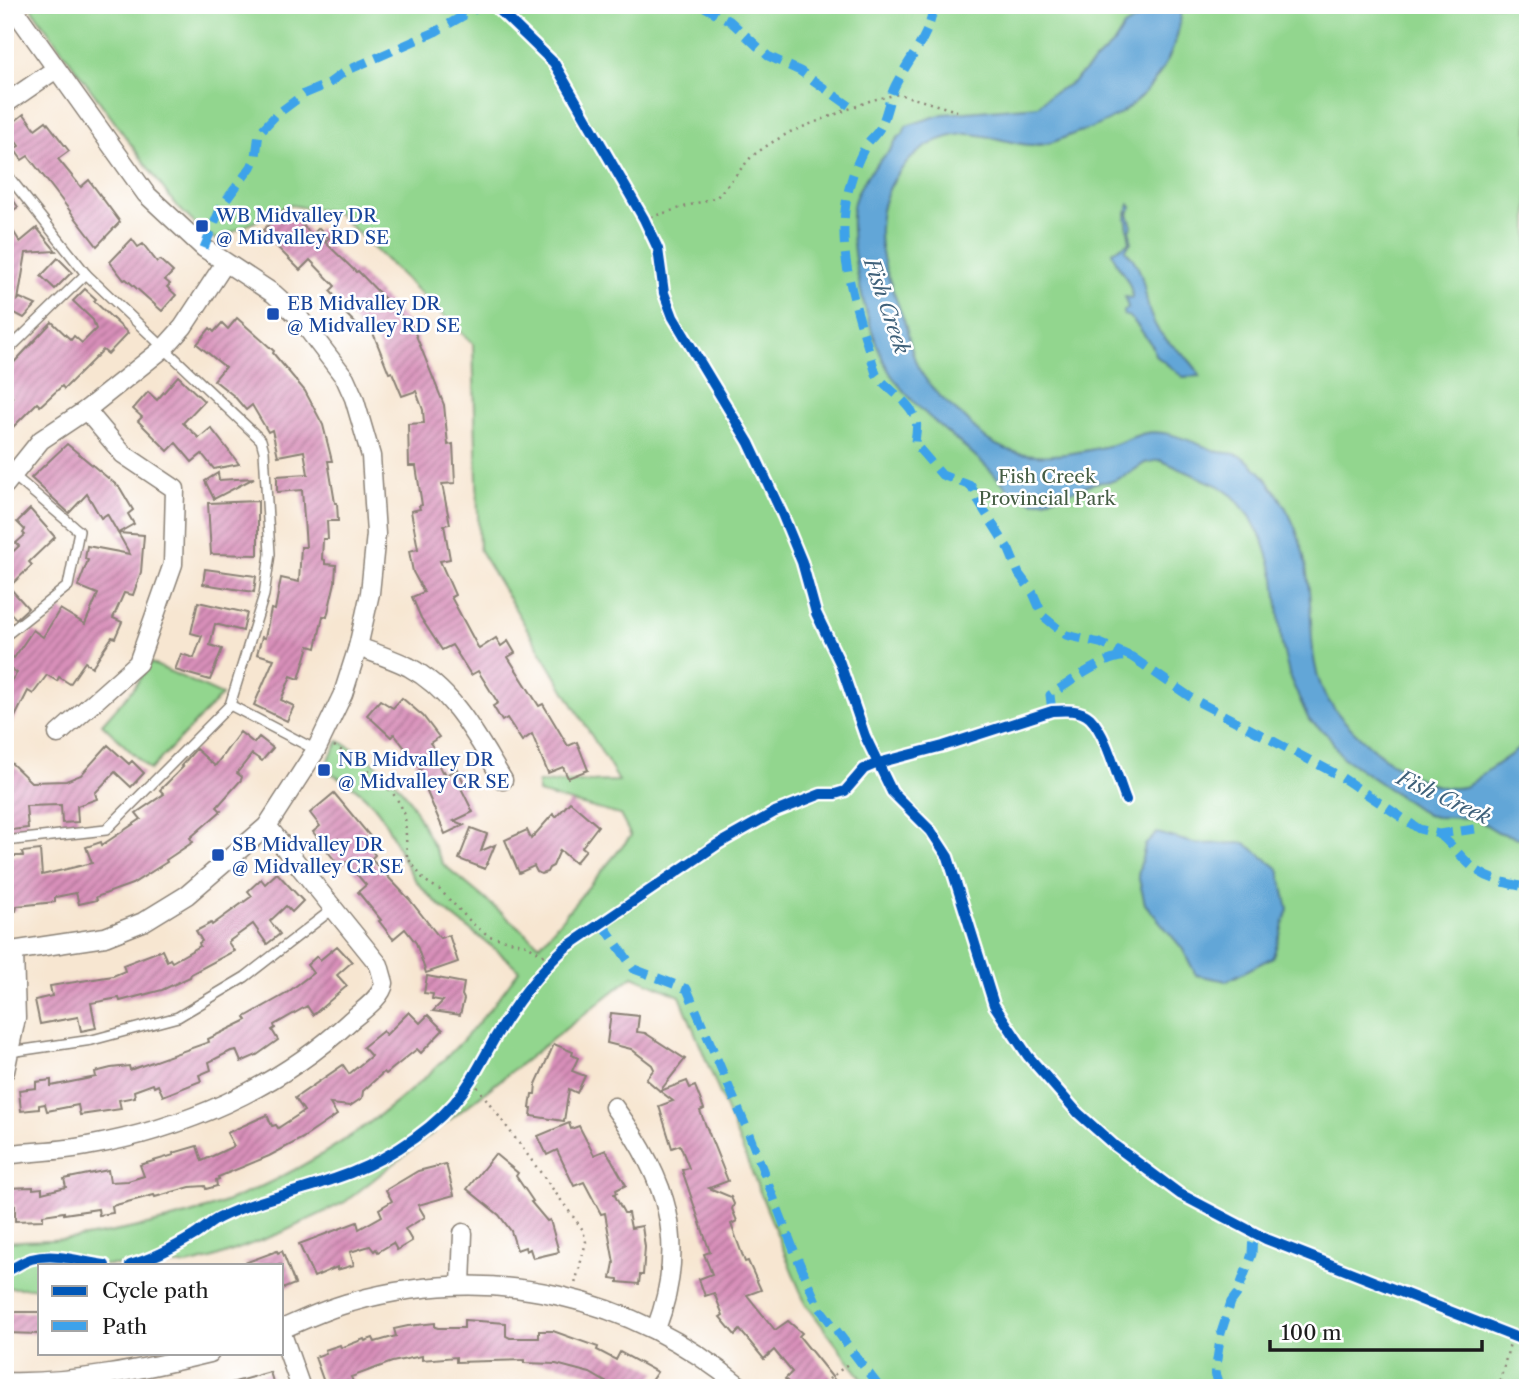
<svg xmlns="http://www.w3.org/2000/svg" width="1533" height="1393" viewBox="0 0 1533 1393" font-family="'Libre Caslon Text',serif">
<defs>
<pattern id="building-hatch" width="6" height="6" patternUnits="userSpaceOnUse" patternTransform="scale(1.75)"><rect width="6" height="6" fill="#d88fb9"/><path d="M-1 1l2-2M0 6l6-6M5 7l2-2" fill="none" stroke="#ae7496"/></pattern>
</defs>
<rect width="100%" height="100%" fill="#fff"/>
<filter id="ink" filterUnits="userSpaceOnUse"><feTurbulence type="fractalNoise" baseFrequency=".0143" numOctaves="2"/><feDisplacementMap in="SourceGraphic" scale="14" xChannelSelector="R" yChannelSelector="G"/><feConvolveMatrix kernelMatrix="1 2 1 2 8 2 1 2 1" color-interpolation-filters="sRGB"/></filter>
<filter id="wash" filterUnits="userSpaceOnUse"><feTurbulence type="fractalNoise" baseFrequency=".00686" numOctaves="4" result="noise"/><feDisplacementMap in="SourceGraphic" scale="28" xChannelSelector="R" yChannelSelector="G"/><feGaussianBlur stdDeviation="1.57" result="paint"/><feColorMatrix in="noise" values="0 0 0 0 0 0 0 0 0 0 0 0 0 0 0 0 0 1.4 0 .05"/><feComposite in="paint" operator="in"/></filter>
<g filter="url(#wash)">
<rect width="100%" height="100%" fill="#f7e6d1"/>
<g fill="#92d68e" stroke="#577955" stroke-width="2">
<path d="M29,5H1528V1388H869L805,1303L680,996L633,976L345,1202L281,1233L211,1259L187,1265H40V1288H5V1242C31,1240 59,1241 85,1237C134,1229 187,1218 233,1199C347,1152 449,1072 519,970C488,940 449,918 420,886C403,866 397,842 384,820C370,796 348,781 323,769L339,741L365,755L390,776L408,797L443,864L540,945L631,836L620,815L538,793V783L619,781L479,549L473,344L337,213L290,205L216,240L196,225L174,203Z"/>
<polygon points="151,663 222,695 150,770 102,724 133,689"/>
</g>
<g fill="#62a6d7" stroke="#3f617a" stroke-width="2">
<path d="M1144,5H1183C1180,19 1179,35 1173,48C1156,90 1121,121 1079,132C1060,138 1052,146 1030,145C1009,144 986,133 965,134C917,138 881,181 880,229C879,262 896,296 906,327C910,341 912,357 919,369C930,388 947,404 964,417C971,423 977,432 985,438C1022,465 1071,455 1112,445C1123,442 1135,435 1146,433C1168,429 1197,444 1216,451C1223,454 1231,452 1238,455C1247,458 1254,466 1261,473C1301,518 1309,563 1311,621C1312,644 1313,664 1321,686C1335,724 1419,798 1463,787C1473,785 1478,776 1487,771C1501,761 1515,753 1528,741V837L1518,838L1498,832L1475,818L1436,817L1427,815L1341,756L1329,736L1309,720L1290,678L1282,645L1275,578L1264,543L1250,516L1234,497L1219,486L1160,460L1145,463L1125,476L1113,481L1095,483L1045,500L1034,502L1010,491C997,477 975,455 960,443C936,424 910,402 892,376C870,344 844,240 854,202C860,181 876,165 890,150C895,144 895,138 903,134L906,126L943,114L1038,106L1050,95L1073,82L1114,43L1124,27L1136,20Z"/>
<path d="M1129,204L1132,207L1128,214L1132,226L1130,232L1131,242L1125,250C1151,273 1140,305 1159,331C1172,350 1190,354 1200,376L1183,377L1155,355L1153,347L1137,325L1130,317L1124,315V311L1128,308L1125,297L1132,298C1133,281 1116,268 1112,252L1130,242L1126,217Z"/>
<polygon points="1157,833 1197,844 1245,843 1279,869 1288,909 1273,957 1227,981 1196,975 1182,948 1145,904 1138,875 1145,845"/>
</g>
<g id="blocks">
<g fill="url(#building-hatch)">
<polygon points="24,114 35,129 46,121 69,151 58,159 81,187 89,180 120,222 97,246 28,156 22,160 14,149 19,146 6,128"/>
<polygon points="5,188 18,207 5,216"/>
<polygon points="286,208 312,235 319,228 329,238 325,242 356,272 358,271 413,328 444,405 448,445 453,444 455,483 442,484 450,524 444,525 450,559 440,561 455,595 451,597 479,649 496,638 501,646 508,641 515,653 508,657 539,706 543,704 568,746 577,742 588,770 568,778 563,767 548,773 532,734 522,741 507,718 502,721 493,706 498,703 478,671 471,675 452,645 442,650 421,618 412,597 424,592 413,572 409,551 418,549 411,511 420,509 419,506 422,505 416,466 409,466 408,424 424,423 423,410 416,391 402,396 392,372 389,373 371,328 365,333 347,315 350,312 330,291 335,286 310,260 300,270 268,238 270,237 263,230"/>
<polygon points="5,218 20,242 37,228 56,251 26,253 18,300 20,298 36,305 24,318 5,308"/>
<polygon points="132,239 138,247 143,244 157,262 160,260 173,272 165,280 170,284 167,287 176,295 162,311 126,279 124,280 110,262"/>
<polygon points="58,258 72,272 55,289 41,276"/>
<polygon points="85,289 96,299 94,301 128,333 108,354 103,350 64,389 62,386 40,406 37,403 5,435 5,403 12,397 5,391 5,372 52,322 71,340 74,336 82,343 96,329 93,320 73,301"/>
<polygon points="237,318 274,351 273,353 305,391 323,425 332,461 328,461 335,503 337,503 338,521 327,521 328,539 323,539 322,559 325,560 325,564 336,565 335,582 327,617 323,616 316,648 309,646 299,679 291,676 281,700 294,706 287,721 254,705 274,659 257,654 262,637 265,638 271,609 275,610 281,578 299,582 301,547 306,547 302,490 277,492 277,476 308,474 304,451 278,456 272,430 268,432 252,405 246,410 234,396 214,380 225,367 197,344 210,328 214,332 222,323 228,329"/>
<polygon points="178,376 204,401 183,423 199,438 211,428 239,464 214,469 202,454 192,462 176,443 168,451 138,421 142,417 133,409 148,392 157,400"/>
<polygon points="67,444 120,488 133,510 128,514 134,524 118,533 107,514 101,518 87,494 69,513 31,478"/>
<polygon points="218,473 219,480 254,478 214,499 205,481"/>
<polygon points="258,501 258,555 211,554 208,503"/>
<polygon points="30,509 55,537 29,562 32,565 9,587 28,608 16,619 5,607 5,559 19,546 16,543 25,535 23,533 25,530 17,522"/>
<polygon points="118,533 144,535 141,572 133,595 124,593 113,618 122,622 115,638 112,637 92,667 85,662 70,684 59,677 57,681 47,675 33,694 28,691 5,737 5,688 17,673 5,664 5,651 14,658 33,630 43,637 60,609 85,624 98,594 78,586 88,560 85,559 87,546 130,554"/>
<polygon points="205,569 256,576 254,592 203,584"/>
<polygon points="198,602 247,613 243,631 215,624 210,645 222,649 210,680 175,670 181,654 194,658 202,636 191,633"/>
<polygon points="402,698 423,716 439,737 430,743 436,751 433,754 442,772 444,771 446,775 458,769 465,786 461,788 473,812 454,821 464,825 445,834 418,771 421,769 394,734 391,737 367,715 380,700 393,708"/>
<polygon points="240,732 254,743 259,737 273,748 262,761 252,754 237,773 242,777 241,780 217,807 221,811 190,838 193,842 166,860 167,862 132,884 96,897 97,900 79,904 76,893 55,897 55,902 17,906 16,911 5,911 5,856 23,856 22,852 40,850 42,875 92,863 86,847 101,842 102,845 141,819 136,813 164,794 160,790 183,767 181,766 196,749 215,766"/>
<polygon points="108,745 129,764 132,761 144,773 131,787 115,772 95,793 97,799 77,806 78,822 62,823 61,805 26,806 28,828 11,830 7,796 5,798 5,757 31,782 66,781 81,775"/>
<polygon points="334,793 374,841 368,846 375,855 371,859 409,899 440,938 449,935 458,962 426,973 416,943 405,929 393,939 379,921 381,920 358,892 366,885 346,862 340,867 329,853 313,832 320,826 310,813"/>
<polygon points="570,802 598,826 582,847 586,850 575,863 560,850 553,866 549,868 547,872 541,874 537,872 534,866 519,873 505,840 527,830 531,839 553,814 556,817"/>
<polygon points="471,828 487,834 481,851 495,845 485,869 459,859"/>
<polygon points="277,873 303,901 292,912 286,906 270,921 280,934 267,944 253,924 228,942 234,951 191,974 190,977 162,990 120,1001 119,998 91,1003 96,1028 81,1031 78,1017 40,1024 35,1000 52,996 50,986 113,976 125,971 123,965 162,950 167,961 170,959 172,962 200,946 199,943 202,941 196,931 211,923 212,925 252,896 248,891 261,879 265,884"/>
<polygon points="337,946 352,962 337,975 347,986 313,1015 307,1006 274,1025 275,1028 272,1030 278,1040 257,1055 241,1062 236,1050 231,1051 209,1062 211,1070 199,1075 201,1081 163,1096 158,1085 154,1087 153,1084 134,1091 135,1097 119,1100 121,1109 80,1115 78,1105 47,1111 45,1104 39,1105 39,1109 21,1111 19,1090 36,1088 36,1082 51,1080 51,1086 96,1077 95,1072 111,1068 129,1066 130,1070 209,1042 208,1039 247,1020 245,1017 284,995 313,973 307,965 317,956 320,960"/>
<polygon points="427,976 464,983 462,995 464,999 460,1015 433,1011 443,1001 432,999 433,994 424,993"/>
<polygon points="409,1012 420,1023 428,1015 443,1030 421,1053 417,1049 386,1074 384,1072 363,1091 362,1098 350,1106 330,1104 337,1115 303,1138 269,1156 218,1177 219,1179 216,1180 217,1186 206,1189 205,1186 190,1187 155,1197 154,1195 112,1206 113,1213 99,1215 98,1209 64,1214 64,1212 43,1215 43,1220 15,1221 15,1205 8,1205 7,1188 33,1187 33,1189 42,1188 42,1193 66,1187 64,1179 108,1170 110,1182 128,1181 144,1176 140,1165 174,1155 173,1153 197,1146 202,1161 234,1146 227,1133 267,1115 272,1126 276,1125 278,1128 304,1111 295,1098 343,1065 349,1074 371,1056 363,1047 383,1031 386,1035"/>
<polygon points="611,1013 639,1016 637,1032 645,1033 685,1059 660,1091 646,1079 654,1069 652,1065 631,1049 607,1043"/>
<polygon points="554,1044 573,1052 572,1055 578,1058 572,1071 585,1076 577,1093 569,1089 564,1121 531,1116 532,1108 530,1108 532,1094 535,1094 536,1084"/>
<polygon points="687,1081 690,1088 695,1086 704,1109 700,1111 728,1181 709,1188 731,1197 734,1204 732,1209 737,1221 731,1224 745,1262 748,1261 761,1290 747,1295 775,1330 788,1321 802,1333 799,1336 841,1388 793,1388 785,1379 792,1372 774,1350 764,1359 740,1330 735,1335 720,1317 723,1315 714,1293 705,1296 699,1279 712,1274 704,1254 710,1252 682,1170 689,1168 680,1145 672,1148 659,1106 673,1101 660,1091"/>
<polygon points="569,1123 571,1129 579,1126 594,1155 606,1150 626,1185 616,1190 617,1193 614,1194 624,1213 628,1213 631,1228 642,1226 645,1247 643,1275 640,1275 639,1284 618,1282 618,1279 611,1278 614,1263 605,1213 601,1214 584,1182 574,1186 557,1150 547,1155 538,1136"/>
<polygon points="495,1154 518,1173 516,1176 533,1201 531,1202 547,1221 550,1220 559,1252 533,1258 530,1249 526,1251 525,1247 517,1250 511,1231 499,1215 467,1189"/>
<polygon points="446,1164 454,1195 418,1205 425,1217 405,1229 412,1241 397,1250 393,1243 378,1252 376,1249 374,1251 370,1246 350,1252 354,1265 337,1270 337,1267 314,1277 299,1244 357,1222 359,1229 382,1216 379,1209 392,1201 386,1190 418,1171"/>
<polygon points="277,1251 278,1253 282,1251 295,1284 282,1289 282,1265 242,1264"/>
<polygon points="5,1312 40,1312 40,1334 5,1333"/>
<polygon points="464,1320 506,1323 506,1336 510,1338 539,1338 539,1331 553,1331 598,1347 597,1350 616,1360 620,1352 657,1372 646,1388 616,1388 590,1373 556,1364 524,1363 524,1360 456,1362 456,1357 422,1360 422,1356 392,1362 351,1377 353,1382 343,1385 344,1388 326,1388 315,1357 326,1353 325,1350 340,1345 341,1348 364,1339 365,1341 373,1338 375,1342 396,1336 394,1329 408,1326 435,1323 435,1327 438,1328 464,1328"/>
<polygon points="270,1372 275,1388 225,1388 224,1385"/>
</g>
</g>
</g>
<g filter="url(#ink)">
<use href="#blocks" fill-opacity="0" stroke="#8a8176" stroke-width="2"/>
<g fill="none" stroke-linecap="round" stroke-linejoin="round">
<g stroke="#8a8176" stroke-width="12">
<g id="service">
<polyline points="5,172 86,274 261,440 264,451 270,554 264,595 230,705 106,830 5,841"/>
<polyline points="5,353 86,274"/>
<polyline points="5,636 68,586 79,531 13,475"/>
<polyline points="230,705 316,750"/>
<polyline points="10,1052 92,1040 178,1017 245,977 334,908"/>
<polyline points="418,1388 480,1388"/>
</g>
</g>
<g stroke="#8a8176" stroke-width="21">
<g id="minor">
<polyline points="5,104 56,69"/>
<polyline points="5,485 41,440 86,410 165,347 183,327 225,263"/>
<path d="M358,647C375,653 393,659 409,667C455,692 477,738 503,780"/>
<polyline points="58,734 138,663 173,564 175,489 123,454 86,410"/>
<polyline points="5,952 105,937 143,922 187,895 267,826 316,750 343,694 358,647 370,593 376,534 371,456 354,398 345,378 297,315 274,294 204,248 146,194 11,5"/>
<polyline points="5,1071 16,1018 14,952"/>
<path d="M614,1107C667,1179 689,1242 656,1329"/>
<path d="M5,1151L12,1154C37,1151 62,1151 87,1146C183,1129 277,1089 349,1022C360,1012 382,998 384,983L379,965L267,826"/>
<polyline points="461,1285 463,1233"/>
<path d="M282,1329C305,1319 328,1308 352,1302C492,1263 631,1295 742,1388"/>
<polyline points="282,1334 301,1388"/>
<path d="M5,1382C74,1384 144,1369 210,1353"/>
</g>
</g>
<g stroke="#8a8176" stroke-width="2.5" stroke-dasharray="2 5" stroke-linecap="butt">
<polyline points="644,219 717,197 752,156 771,143 790,132 872,100 899,94 957,111"/>
<polyline points="334,746 359,761 392,792 400,804 405,815 407,857 424,880 440,890 473,924 489,936 527,945 551,960"/>
<polyline points="473,1081 583,1230 586,1242 575,1284"/>
<polyline points="818,1388 849,1363"/>
<polyline points="1498,1388 1512,1336"/>
</g>
<use href="#service" stroke="#fff" stroke-width="9"/>
<use href="#minor" stroke="#fff" stroke-width="18"/>
<g stroke="#3da2ea" stroke-width="9" stroke-dasharray="18 9" stroke-linecap="butt">
<polyline points="701,5 730,21 768,56 800,71 854,109"/>
<path d="M934,5C930,37 909,58 895,86C889,98 887,114 881,126C878,134 869,139 865,147C823,226 853,295 876,374C886,389 912,402 916,421C918,427 915,437 915,444L942,475L971,486L980,504L1009,550L1019,574L1033,593L1043,616L1066,635L1100,643L1132,657"/>
<polyline points="204,248 221,207 251,167 256,156 259,133 276,115 304,94 328,84 344,72 435,32 482,5"/>
<path d="M1052,711L1050,695C1071,682 1107,653 1132,657L1193,699L1338,775L1419,829L1439,834L1475,829"/>
<path d="M1439,834C1453,845 1462,859 1475,869C1491,881 1509,883 1528,888"/>
<polyline points="602,923 634,969 687,989 747,1129 793,1248 818,1306 880,1388"/>
<polyline points="1220,1388 1215,1373 1221,1333 1231,1302 1237,1294 1252,1254 1253,1232"/>
</g>
<g stroke="#fff" stroke-width="15">
<g id="cycleway">
<polyline points="494,5 554,63 644,219 658,249 664,293 673,317 749,443 783,516 802,562 816,613 840,663 865,736 892,792 931,831 948,857 994,1005 1028,1056 1078,1113 1114,1145 1180,1194 1266,1239 1528,1342"/>
<path d="M130,1265C151,1259 173,1248 193,1236C202,1231 209,1223 219,1218C256,1200 295,1193 334,1179C377,1165 424,1137 454,1103C473,1081 482,1060 496,1036C515,1004 538,973 565,948L718,844L775,812L821,794H835L845,791L864,769L878,763L943,746L1052,711C1065,710 1080,709 1090,718C1107,735 1117,778 1126,800"/>
<path d="M5,1272C14,1268 22,1262 31,1259C56,1252 81,1262 105,1265"/>
</g>
</g>
<use href="#cycleway" stroke="#0057b8" stroke-width="10"/>
</g>
</g>
<g fill="#1a4fb4" stroke="#fff" stroke-width="2.5">
<rect x="195" y="219" width="14" height="14" rx="3.5"/>
<rect x="266" y="307" width="14" height="14" rx="3.5"/>
<rect x="317" y="763" width="14" height="14" rx="3.5"/>
<rect x="211" y="848" width="14" height="14" rx="3.5"/>
</g>
<g text-anchor="middle" dominant-baseline="central" stroke-width="5" stroke-linejoin="round" paint-order="stroke">
<g font-size="19" fill="#164399" stroke="#fff" text-anchor="start">
<text x="216" y="215">WB Midvalley DR<tspan x="216" dy="22">@ Midvalley RD SE</tspan></text>
<text x="287" y="303">EB Midvalley DR<tspan x="287" dy="22">@ Midvalley RD SE</tspan></text>
<text x="338" y="759">NB Midvalley DR<tspan x="338" dy="22">@ Midvalley CR SE</tspan></text>
<text x="232" y="844">SB Midvalley DR<tspan x="232" dy="22">@ Midvalley CR SE</tspan></text>
</g>
<g font-size="19" fill="#455d44" stroke="#fff">
<text x="1047" y="476">Fish Creek<tspan x="1047" dy="22">Provincial Park</tspan></text>
</g>
<g font-size="21" font-style="italic" fill="#3f617a" stroke="#fff">
<text transform="translate(887 306) rotate(71)">Fish Creek</text>
<text transform="translate(1444 797) rotate(25)">Fish Creek</text>
</g>
</g>
<rect width="1533" height="1393" fill="none" stroke="#fff" stroke-width="28"/>
<rect x="38" y="1264" width="245" height="91" fill="#ffffff" stroke="#a4a4a4" stroke-width="2"/>
<rect x="52" y="1286" width="35" height="10" fill="#0057b8" stroke="#a4a4a4" stroke-width="2"/>
<text x="102" y="1298" font-size="21" fill="#1c1c1c">Cycle path</text>
<rect x="52" y="1321" width="35" height="10" fill="#3da2ea" stroke="#a4a4a4" stroke-width="2"/>
<text x="102" y="1334" font-size="21" fill="#1c1c1c">Path</text>
<path d="M1270 1340v10h212v-10" fill="none" stroke="#1c1c1c" stroke-width="3.5"/>
<text x="1281" y="1340" font-size="21" fill="#1c1c1c" stroke="#ffffff" stroke-width="5" paint-order="stroke">100 m</text>
</svg>
